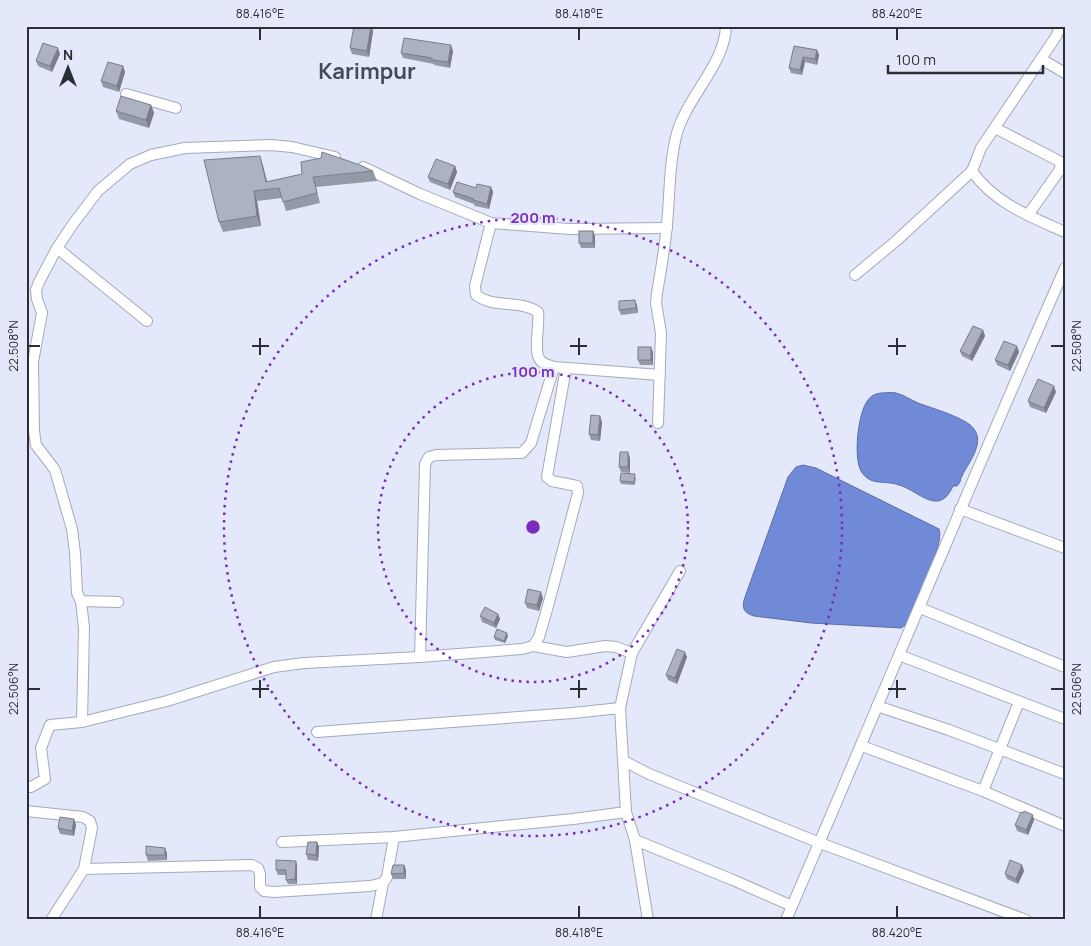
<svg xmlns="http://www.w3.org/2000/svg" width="1091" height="946" viewBox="0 0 1091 946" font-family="Manrope,sans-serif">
<rect width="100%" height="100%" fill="#e3e9fa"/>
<g fill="#718ad7" stroke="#5c6ea6">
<path d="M881,393C886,393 892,392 896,393C904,395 911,400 918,403C931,408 967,418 974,429C985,444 968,463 962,476C960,480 961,482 957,486H953C939,518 918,490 899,485C885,480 873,486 863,474C852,462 858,412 868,400C872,395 875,394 881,393Z"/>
<path d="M803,465L816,468L939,529C945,544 915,606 908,623L901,628L811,623L754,616C744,613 741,608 745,597L788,477L796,467Z"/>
</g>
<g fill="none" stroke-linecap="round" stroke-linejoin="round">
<g stroke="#a4aaba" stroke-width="12">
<g id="minor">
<path d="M1060,26L1057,35L981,148L972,171C994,203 1031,217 1065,232"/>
<polyline points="1041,59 1065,73"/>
<polyline points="126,94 176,108"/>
<polyline points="995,128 1059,161 1061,165 1059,171 1028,215"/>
<polyline points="363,167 420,194 491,223 569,229 667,228"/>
<path d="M491,223L475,286L476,295C495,309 518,299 538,312C540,324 533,351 540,360C543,364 549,365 554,367L660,375"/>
<polyline points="57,248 147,321"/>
<polyline points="855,275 896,241 972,171"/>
<path d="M658,423L661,333L656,303L657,293C661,270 665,247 667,224C670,194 669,162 677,133C687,97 725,64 726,26"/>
<polyline points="960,509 1065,548"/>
<polyline points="81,601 84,628 82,722"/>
<polyline points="118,602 81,601 77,593 75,553 72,529 55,470 36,445 34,431 33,362 42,313 37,299 36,290 39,282 57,248 73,224 98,191 130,164 151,155 185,148 271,145 292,147 335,157"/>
<polyline points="920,608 1065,667"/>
<polyline points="533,646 567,652 605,646 616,647 632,653"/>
<polyline points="899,655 1065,719"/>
<polyline points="420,657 425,464 429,457 436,455 522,453 531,443 554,367"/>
<polyline points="877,706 949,730 1065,774"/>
<polyline points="317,732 573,713 620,708"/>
<polyline points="862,746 983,791 1065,826"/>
<polyline points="624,761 649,774 820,843 1026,920"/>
<polyline points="26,787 31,787 45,779 41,748 50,725 82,722 167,701 274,667 304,663 420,657 522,649 533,646 539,637 548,606 578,493 577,486 552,481 547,477 566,368"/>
<polyline points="983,791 1019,702"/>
<polyline points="26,811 83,817 90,821 92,828 84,869 51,920"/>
<polyline points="635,840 733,880 792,906"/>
<polyline points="282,842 394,837 573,819 626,812"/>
<polyline points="84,869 252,865 258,868 260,874 260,887 264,891 274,892 370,886 383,883 387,877 394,837"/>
<polyline points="376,920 383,883"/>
<polyline points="648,920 635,840 626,812 620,708 632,653 680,571"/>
<path d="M786,920C880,703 969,485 1065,268"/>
</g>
</g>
<use href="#minor" stroke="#fff" stroke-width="10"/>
</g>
<g fill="#9499a7">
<polygon points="371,26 373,31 369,57 352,54 350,48"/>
<polygon points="794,46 817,50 819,55 817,65 805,62 802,75 791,73 789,68"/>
<polygon points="453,51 450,68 434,65 434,64 403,58 401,53"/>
<polygon points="60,54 52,72 38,66 36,61"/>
<polygon points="123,66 125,72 119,92 103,87 101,81"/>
<polygon points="151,105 154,113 149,128 119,119 116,111"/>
<polygon points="263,166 267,182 373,171 377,181 316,187 320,203 286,211 282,198 257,201 261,226 223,232 219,222"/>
<polygon points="455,166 457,172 450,190 430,182 428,177"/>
<polygon points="491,187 493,192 489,209 475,206 474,204 455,197 453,192"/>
<polygon points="593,231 595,236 595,248 581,248 579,243"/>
<polygon points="637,305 638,313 621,315 619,310"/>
<polygon points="983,330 985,336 972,361 962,356 960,351"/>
<polygon points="653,352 653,365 640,365 638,360"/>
<polygon points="1019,352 1010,371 997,365 995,360"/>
<polygon points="1056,392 1046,413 1030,407 1028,401"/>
<polygon points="602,422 600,441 591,440 589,434"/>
<polygon points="630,458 630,473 621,472 619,467"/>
<polygon points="636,477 635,485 621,484 620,481"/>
<polygon points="543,598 539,611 527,608 525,603"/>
<polygon points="498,614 500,619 496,628 482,622 480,616"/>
<polygon points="508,636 505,643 495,640 494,637"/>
<polygon points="687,657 677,684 668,680 666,675"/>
<polygon points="74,819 76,825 74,836 60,834 58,828"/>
<polygon points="1034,820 1028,835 1017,831 1015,825"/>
<polygon points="317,842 319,847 318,861 308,860 306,854"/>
<polygon points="167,853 167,860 148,861 146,855"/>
<polygon points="297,865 297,884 288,884 286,880 286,875 278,875 276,870"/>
<polygon points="404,865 406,870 406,879 393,879 391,874"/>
<polygon points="1022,865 1024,871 1018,884 1007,879 1005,874"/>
</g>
<g fill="#787d88">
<polygon points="371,26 373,31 369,57 367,51"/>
<polygon points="451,45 453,51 450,68 448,62"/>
<polygon points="58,48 60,54 52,72 50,66"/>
<polygon points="817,50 819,55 817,65 815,59"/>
<polygon points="803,57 805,62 802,75 800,70"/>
<polygon points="123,66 125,72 119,92 117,86"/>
<polygon points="151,105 154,113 149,128 146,120"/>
<polygon points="260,156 263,166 269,189 266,182"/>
<polygon points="455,166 457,172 450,190 448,184"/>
<polygon points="491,187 493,192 489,209 487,204"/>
<polygon points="254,191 257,201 261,226 257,216"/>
<polygon points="593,231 595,236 595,248 593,243"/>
<polygon points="635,300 637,305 638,313 636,308"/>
<polygon points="983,330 985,336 972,361 970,356"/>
<polygon points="1017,346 1019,352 1010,371 1008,365"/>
<polygon points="651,347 653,352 653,365 651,360"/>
<polygon points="1054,386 1056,392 1046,413 1044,408"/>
<polygon points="600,416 602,422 600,441 598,435"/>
<polygon points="628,452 630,458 630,473 628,467"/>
<polygon points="541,592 543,598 539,611 537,605"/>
<polygon points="498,614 500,619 496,628 494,623"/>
<polygon points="507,633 508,636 505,643 504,641"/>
<polygon points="685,652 687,657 677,684 675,678"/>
<polygon points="1033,815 1034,820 1028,835 1026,830"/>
<polygon points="74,819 76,825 74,836 72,831"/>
<polygon points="317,842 319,847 318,861 316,855"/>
<polygon points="165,848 167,853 167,860 165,855"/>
<polygon points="296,861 297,865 297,884 295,879"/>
<polygon points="404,865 406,870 406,879 404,873"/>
<polygon points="1022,865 1024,871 1018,884 1016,879"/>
</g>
<g fill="#acb2c2" stroke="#787d88">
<polygon points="354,26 371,26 367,51 350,48"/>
<polygon points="404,38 451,45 448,62 432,60 432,58 401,53"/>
<polygon points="43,43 58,48 50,66 36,61"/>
<polygon points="794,46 817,50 815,59 803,57 800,70 789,68"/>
<polygon points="108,62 123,66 117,86 101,81"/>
<polygon points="121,96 151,105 146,120 116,111"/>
<polygon points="322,152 360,165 373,171 313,177 317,193 283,202 279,188 254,191 257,216 219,222 204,160 260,156 266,182 302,174 301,162 321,158"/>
<polygon points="436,159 455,166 448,184 428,177"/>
<polygon points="457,182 476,188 477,184 491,187 487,204 473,200 474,199 453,192"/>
<rect x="579" y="231" width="14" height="12"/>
<polygon points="635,300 636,308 619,310 619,301"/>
<polygon points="973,326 983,330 970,356 960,351"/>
<polygon points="1004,341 1017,346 1008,365 995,360"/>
<rect x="638" y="347" width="13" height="13"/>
<polygon points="1038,379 1054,386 1044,408 1028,401"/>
<polygon points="591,415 600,416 598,435 589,434"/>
<polygon points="620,452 628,452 628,467 619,467"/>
<polygon points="621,473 635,474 634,482 620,481"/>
<polygon points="528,589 541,592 537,605 525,603"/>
<polygon points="485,607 498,614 494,623 480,616"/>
<polygon points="497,629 507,633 504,641 494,637"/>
<polygon points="677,649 685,652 675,678 666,675"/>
<polygon points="1024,811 1033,815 1026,830 1015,825 1021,812 1023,813"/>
<polygon points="60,817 74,819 72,831 58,828"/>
<polygon points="308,842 317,842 316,855 306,854"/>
<polygon points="146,846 165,848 165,855 146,855"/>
<polygon points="276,860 296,861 295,879 286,880 286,870 276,870"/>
<polygon points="1010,860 1022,865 1016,879 1005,874"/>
<polygon points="393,865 404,865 404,873 391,874"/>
</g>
<path fill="none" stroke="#2c2e35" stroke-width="2" d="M260,28V40M579,28V40M897,28V40M260,338V355M579,338V355M897,338V355M28,346H40M252,346H269M570,346H587M888,346H906M1051,346H1064M260,680V698M579,680V698M897,680V698M28,689H40M252,689H269M570,689H587M888,689H906M1051,689H1064M260,906V918M579,906V918M897,906V918"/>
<g fill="none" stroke="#7b2cbf" stroke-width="2.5" stroke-dasharray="2.5 5">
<circle cx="533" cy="527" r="155"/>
<circle cx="533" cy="527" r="309"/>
</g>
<g text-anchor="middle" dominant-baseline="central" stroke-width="4.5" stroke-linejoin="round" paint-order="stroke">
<g font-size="22" font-weight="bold" fill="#434956" stroke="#e3e9fa">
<text x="367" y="71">Karimpur</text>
</g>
</g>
<circle cx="533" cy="527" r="8" fill="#7b2cbf" stroke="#e3e9fa" stroke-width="2.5"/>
<g font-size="15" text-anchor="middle" font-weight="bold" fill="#7b2cbf" stroke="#e3e9fa" stroke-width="4.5" stroke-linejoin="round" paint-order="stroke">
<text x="533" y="223">200 m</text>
<text x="533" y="377">100 m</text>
</g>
<rect width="1091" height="946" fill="none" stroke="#e3e9fa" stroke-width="55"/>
<g transform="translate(68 68)" stroke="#e3e9fa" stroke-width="4" paint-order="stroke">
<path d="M0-4L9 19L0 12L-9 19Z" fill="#2c2e35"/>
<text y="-8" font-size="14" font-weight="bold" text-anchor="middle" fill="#2c2e35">N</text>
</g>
<path d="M888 65v8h155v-8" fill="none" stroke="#2c2e35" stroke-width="2.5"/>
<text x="896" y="65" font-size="15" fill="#2c2e35" stroke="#e3e9fa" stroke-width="4" paint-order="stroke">100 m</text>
<rect x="28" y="28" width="1036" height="890" fill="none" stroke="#2c2e35" stroke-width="2"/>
<g font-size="12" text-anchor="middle" fill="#2c2e35">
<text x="260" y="18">88.416°E</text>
<text x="579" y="18">88.418°E</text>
<text x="897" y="18">88.420°E</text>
<text transform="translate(14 346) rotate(-90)" y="4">22.508°N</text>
<text transform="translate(1077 346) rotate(-90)" y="4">22.508°N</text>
<text transform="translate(14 689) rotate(-90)" y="4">22.506°N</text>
<text transform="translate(1077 689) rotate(-90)" y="4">22.506°N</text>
<text x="260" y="937">88.416°E</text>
<text x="579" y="937">88.418°E</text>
<text x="897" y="937">88.420°E</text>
</g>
</svg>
